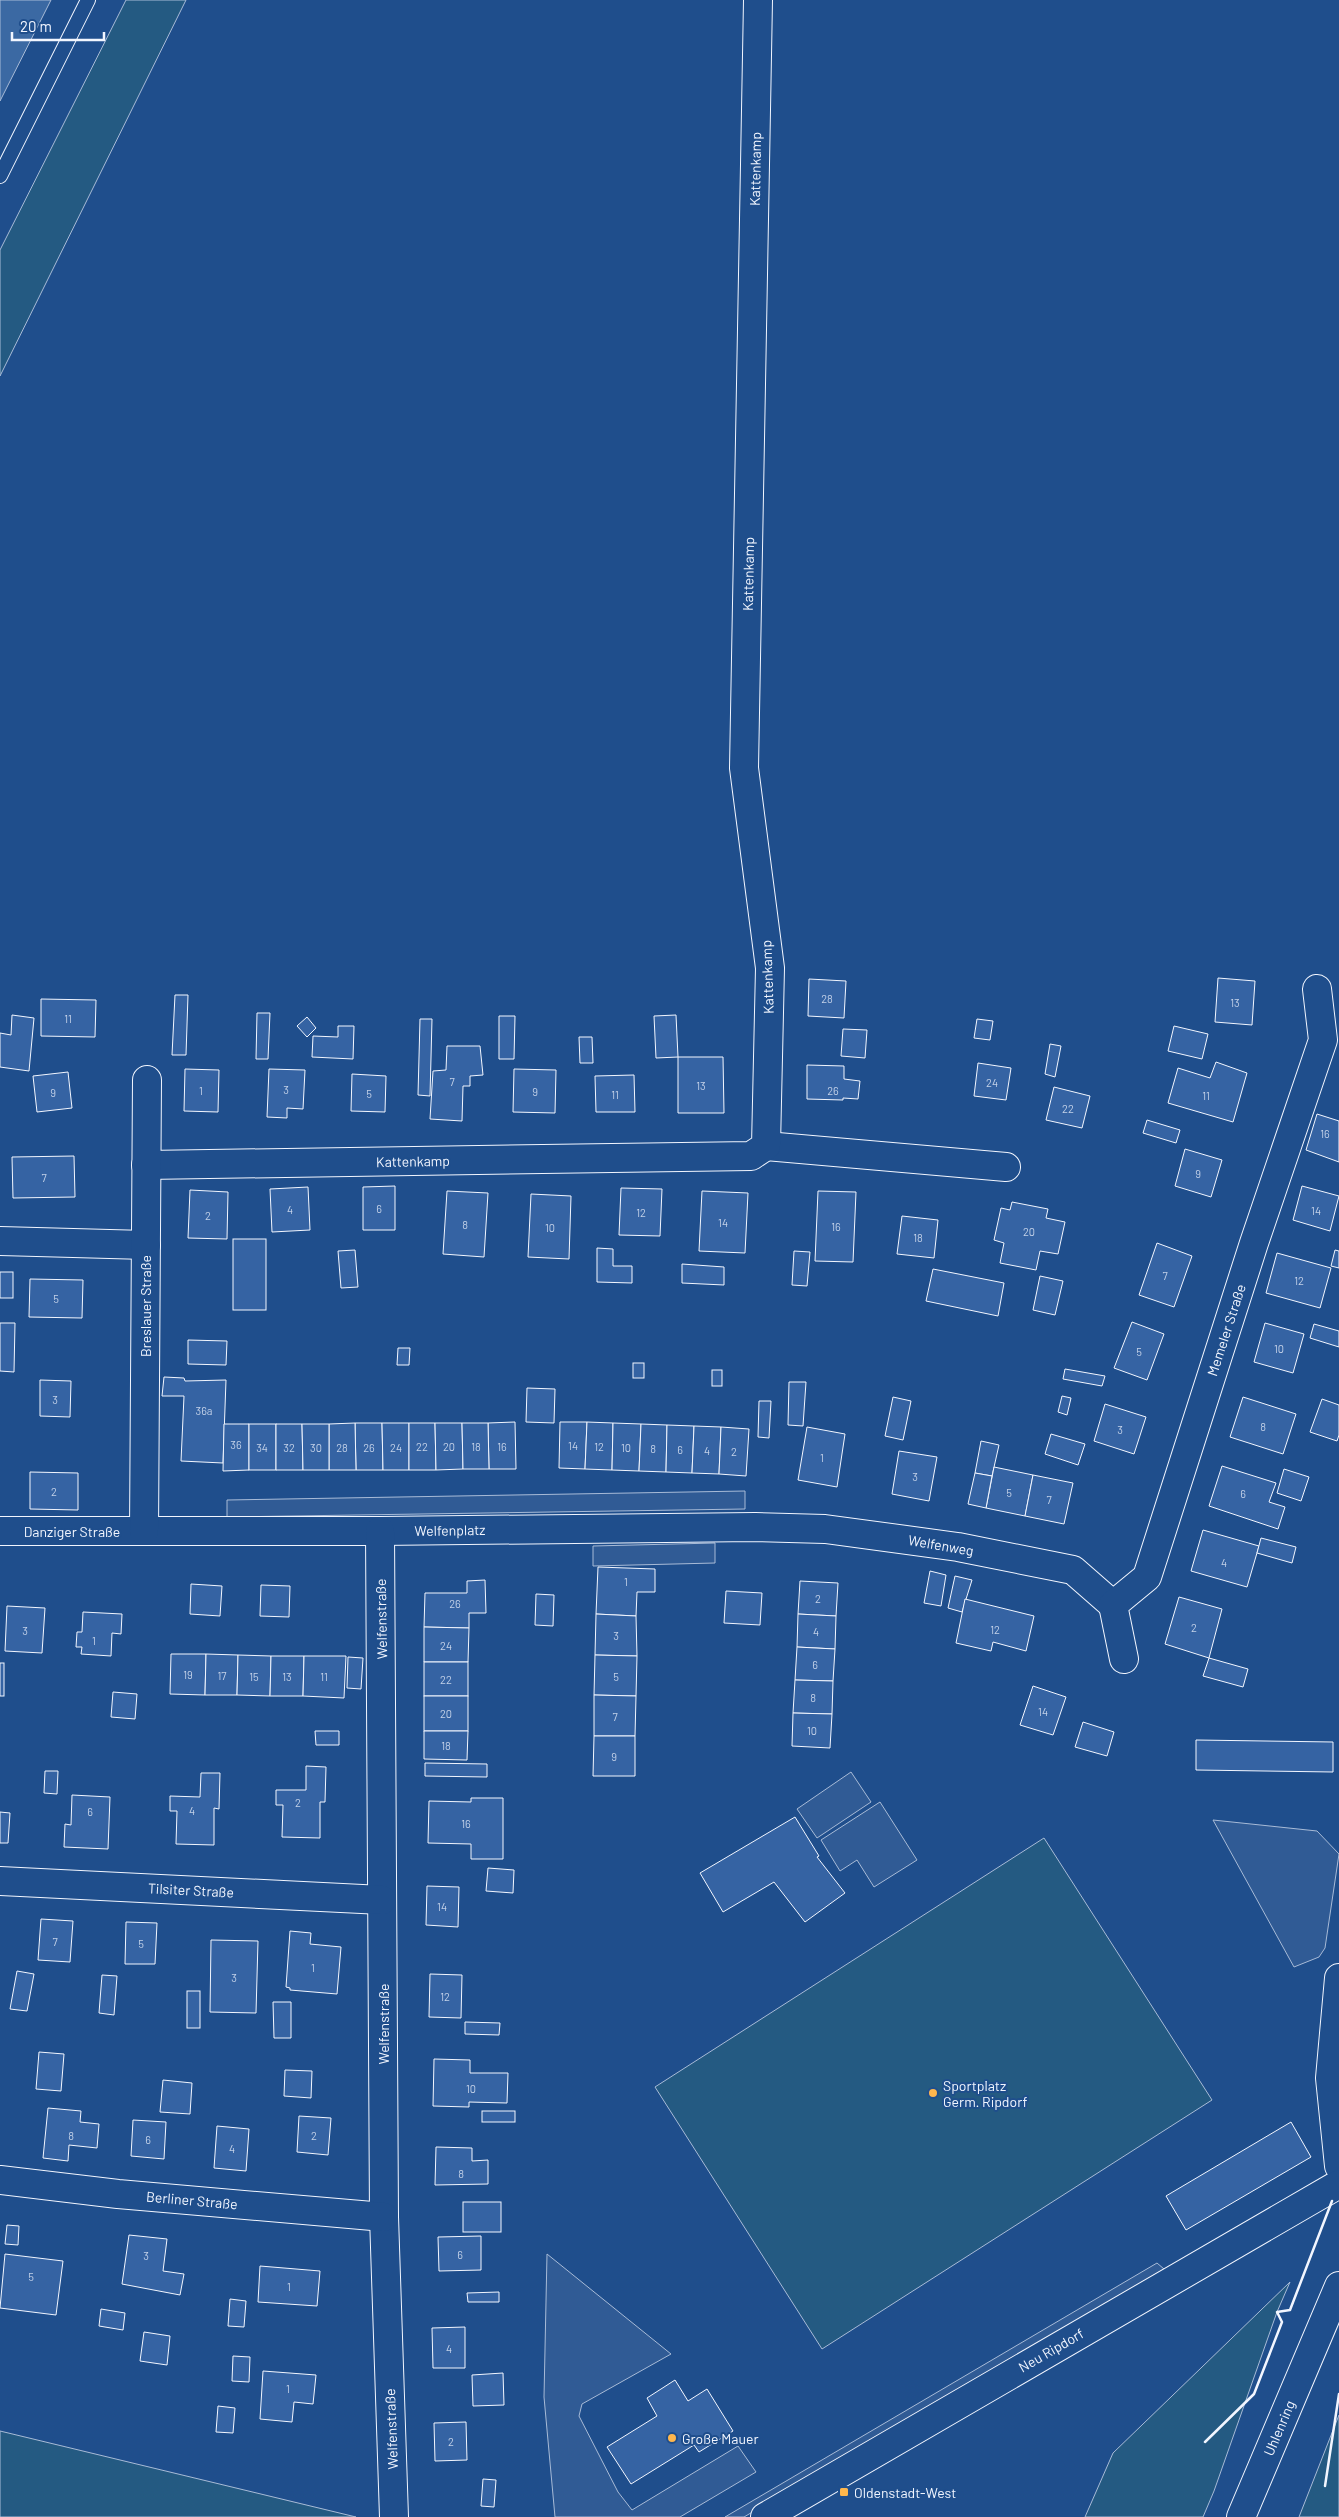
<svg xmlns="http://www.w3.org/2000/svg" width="1339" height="2517" viewBox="0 0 1339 2517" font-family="Barlow,sans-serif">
<rect width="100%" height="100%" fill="#1f4e8c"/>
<g fill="#245a82" stroke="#a8bbd7">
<polygon points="126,0 186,0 0,376 0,250"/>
<polygon points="1044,1838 1212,2100 822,2349 655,2087"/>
<polygon points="1290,2282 1277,2312 1214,2491 1203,2517 1085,2517 1113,2453"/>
<polygon points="1339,2415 1339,2517 1299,2517"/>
<polygon points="0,2431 356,2517 0,2517"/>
</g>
<g fill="#305b95" stroke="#a8bbd7">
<polygon points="745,1491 745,1509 227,1517 227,1500"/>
<polygon points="715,1543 715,1563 593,1566 593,1546"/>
<polygon points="851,1772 871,1802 817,1838 797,1809"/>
<polygon points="880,1802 917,1860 874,1887 857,1860 840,1871 821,1840"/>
<polygon points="1213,1820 1317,1831 1339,1854 1325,1948 1319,1957 1294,1967"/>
<polygon points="547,2254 671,2354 582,2404 579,2416 618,2492 632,2510 738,2446 756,2472 680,2517 555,2517 544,2397"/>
<polygon points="1157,2263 1164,2269 744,2517 725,2517"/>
</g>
<polygon fill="#3b69a3" stroke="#a8bbd7" points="0,0 51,0 0,101"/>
<g fill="#3563a3" stroke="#f2f6ff">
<polygon points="1218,978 1255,981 1252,1025 1215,1022"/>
<polygon points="809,979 846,981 844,1018 808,1016"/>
<polygon points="175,995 188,995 186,1055 172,1055"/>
<polygon points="41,999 96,1000 95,1037 41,1036"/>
<polygon points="257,1013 270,1013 268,1059 256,1059"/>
<polygon points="12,1015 34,1018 29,1071 0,1067 0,1033 11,1035"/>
<polygon points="676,1015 678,1057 656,1058 654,1016"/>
<polygon points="499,1016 515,1016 514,1059 499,1059"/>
<polygon points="307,1017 316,1028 307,1037 297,1026"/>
<polygon points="420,1019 432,1019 430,1096 418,1095"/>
<polygon points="977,1019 993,1021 990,1040 974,1038"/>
<polygon points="338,1026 354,1026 353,1059 312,1057 313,1036 338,1037"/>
<polygon points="1174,1026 1208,1034 1202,1059 1168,1051"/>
<polygon points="843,1029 867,1030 865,1058 841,1056"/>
<polygon points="579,1037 592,1037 593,1063 580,1063"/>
<polygon points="1050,1044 1061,1046 1055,1077 1045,1074"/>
<polygon points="447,1046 480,1046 483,1075 470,1076 470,1086 463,1086 462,1121 430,1119 433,1071 446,1070"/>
<polygon points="678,1057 723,1057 724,1113 678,1113"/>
<polygon points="1216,1062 1247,1073 1233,1122 1168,1103 1178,1068 1210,1078"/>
<polygon points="978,1063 1011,1068 1006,1100 974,1096"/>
<polygon points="807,1065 844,1066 844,1079 860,1081 858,1099 843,1098 843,1100 807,1099"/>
<polygon points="185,1069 219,1070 218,1112 184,1111"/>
<polygon points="269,1069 305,1070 303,1109 287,1108 287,1118 267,1117"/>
<polygon points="514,1069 556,1070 555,1113 513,1112"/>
<polygon points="68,1072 72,1108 37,1112 33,1076"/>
<polygon points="352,1074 386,1076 385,1112 351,1111"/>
<polygon points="634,1075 635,1112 596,1112 595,1076"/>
<polygon points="1054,1087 1090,1096 1082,1128 1046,1120"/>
<polygon points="1317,1114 1339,1121 1339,1162 1306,1150"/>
<polygon points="1147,1120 1180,1130 1176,1143 1143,1133"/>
<polygon points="1185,1149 1222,1160 1211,1197 1175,1186"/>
<polygon points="74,1156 75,1197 13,1198 12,1157"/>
<polygon points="395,1186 395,1230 363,1230 363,1187"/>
<polygon points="1302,1186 1339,1196 1330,1231 1293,1220"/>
<polygon points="308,1187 310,1230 272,1232 270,1189"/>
<polygon points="621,1188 662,1189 660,1236 619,1235"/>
<polygon points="190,1190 228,1192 227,1239 188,1238"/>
<polygon points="447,1191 488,1193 484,1257 443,1254"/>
<polygon points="702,1191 748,1193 745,1253 699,1251"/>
<polygon points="818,1191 856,1192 853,1262 815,1261"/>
<polygon points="531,1194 571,1196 569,1259 528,1257"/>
<polygon points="1012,1202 1048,1209 1046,1218 1065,1222 1058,1254 1040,1251 1036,1270 1000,1263 1004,1243 994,1240 1001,1208 1010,1210"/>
<polygon points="902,1216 938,1220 934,1258 897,1254"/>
<rect x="233" y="1239" width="33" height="71"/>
<polygon points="1157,1243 1192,1256 1174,1307 1139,1295"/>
<polygon points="597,1248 613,1249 613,1266 632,1266 632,1283 597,1282"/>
<polygon points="355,1250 358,1287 341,1288 338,1251"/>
<polygon points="1335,1250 1339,1251 1339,1268 1331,1266"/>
<polygon points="794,1251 810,1252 807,1286 792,1285"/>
<polygon points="1277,1253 1331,1268 1320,1308 1266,1293"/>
<polygon points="682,1264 724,1267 724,1285 682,1283"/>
<polygon points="933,1269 1004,1283 998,1316 926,1301"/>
<rect x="0" y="1272" width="13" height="26"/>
<polygon points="1040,1276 1063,1281 1055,1315 1033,1310"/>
<polygon points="30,1279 83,1280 82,1318 29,1317"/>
<polygon points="1132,1322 1164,1334 1147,1380 1114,1368"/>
<polygon points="0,1323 15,1323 14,1372 0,1371"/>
<polygon points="1265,1323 1304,1334 1293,1373 1254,1362"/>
<polygon points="1314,1324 1339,1331 1339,1347 1310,1338"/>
<polygon points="188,1340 227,1341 226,1365 188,1364"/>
<polygon points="398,1348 410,1348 409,1365 397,1365"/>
<rect x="633" y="1363" width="11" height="15"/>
<polygon points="1065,1369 1105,1376 1102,1386 1063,1379"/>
<rect x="712" y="1370" width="10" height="16"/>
<polygon points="164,1377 184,1378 185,1381 226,1380 223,1463 181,1461 184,1396 162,1396"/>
<polygon points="40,1380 71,1381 70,1417 40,1416"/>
<polygon points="789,1382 806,1382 803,1426 788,1425"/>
<polygon points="527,1388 555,1389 554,1423 526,1422"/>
<polygon points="1062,1396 1071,1398 1067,1415 1058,1412"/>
<polygon points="893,1397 911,1401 903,1440 885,1436"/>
<polygon points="1243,1397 1296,1414 1283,1454 1230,1437"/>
<polygon points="1322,1399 1339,1405 1339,1435 1337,1441 1310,1432"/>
<polygon points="759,1401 771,1401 769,1438 758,1437"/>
<polygon points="1105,1404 1146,1417 1134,1454 1094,1441"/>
<polygon points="515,1422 516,1469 489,1469 488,1423"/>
<polygon points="560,1422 587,1422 585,1469 559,1468"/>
<polygon points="587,1422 613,1423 612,1470 585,1469"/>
<polygon points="355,1423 382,1423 383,1470 356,1470"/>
<polygon points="355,1423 356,1470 329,1470 329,1424"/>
<polygon points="382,1423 409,1423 409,1470 383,1470"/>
<polygon points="409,1423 435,1423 436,1470 409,1470"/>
<polygon points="435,1423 462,1423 463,1469 436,1470"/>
<polygon points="462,1423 488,1423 489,1469 463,1469"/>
<polygon points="613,1423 641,1424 639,1471 612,1470"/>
<polygon points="224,1424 249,1424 249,1470 223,1471"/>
<rect x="249" y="1424" width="27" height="46"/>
<polygon points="276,1424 302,1424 303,1470 276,1470"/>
<polygon points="302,1424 329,1424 329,1470 303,1470"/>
<polygon points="641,1424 667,1425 666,1472 639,1471"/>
<polygon points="667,1425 694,1426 692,1473 666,1472"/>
<polygon points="694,1426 721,1427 719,1474 692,1473"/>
<polygon points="721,1427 749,1429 746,1476 719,1474"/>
<polygon points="807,1427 845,1434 837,1487 798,1480"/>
<polygon points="1051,1434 1085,1444 1078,1465 1045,1454"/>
<polygon points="981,1441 999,1445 992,1476 975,1473"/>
<polygon points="899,1451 937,1457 929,1501 892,1494"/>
<polygon points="1222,1466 1276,1483 1269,1502 1285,1507 1278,1529 1209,1506"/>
<polygon points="994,1467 1033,1475 1025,1516 986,1508"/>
<polygon points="1284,1469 1309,1477 1301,1501 1277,1493"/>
<polygon points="30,1472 78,1473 78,1510 30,1509"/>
<polygon points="975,1473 992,1476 986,1508 968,1504"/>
<polygon points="1033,1475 1073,1483 1064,1524 1025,1516"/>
<polygon points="1203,1530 1259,1546 1247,1587 1191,1571"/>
<polygon points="1261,1538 1296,1547 1292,1563 1257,1553"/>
<polygon points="598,1567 655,1569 655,1592 637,1592 636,1616 596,1614"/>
<polygon points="930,1571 946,1575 941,1606 924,1603"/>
<polygon points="955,1576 972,1580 962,1612 948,1608"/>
<polygon points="485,1580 486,1613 469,1613 469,1628 424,1627 425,1593 467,1593 467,1581"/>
<polygon points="800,1581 838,1583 836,1616 798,1614"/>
<polygon points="191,1584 222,1586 220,1616 190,1614"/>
<polygon points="261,1585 290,1586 289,1617 260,1616"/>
<polygon points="726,1591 762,1593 760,1625 724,1623"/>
<polygon points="536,1594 554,1595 553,1626 535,1625"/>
<polygon points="1179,1597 1222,1609 1209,1658 1165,1644"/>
<polygon points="965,1599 1034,1616 1026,1651 993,1642 991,1651 956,1643"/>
<polygon points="7,1606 45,1608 42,1653 5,1651"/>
<polygon points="83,1612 122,1614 121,1634 112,1633 111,1656 81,1654 82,1647 76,1647 77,1632 82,1632"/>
<polygon points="596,1614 636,1616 637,1656 595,1655"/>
<polygon points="798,1614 836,1616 835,1649 797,1647"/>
<polygon points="424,1627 469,1628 468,1662 424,1662"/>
<polygon points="797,1647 835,1649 833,1681 795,1680"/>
<polygon points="171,1654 206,1654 205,1695 170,1694"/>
<polygon points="206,1654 238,1655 237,1695 205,1695"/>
<polygon points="238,1655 271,1656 270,1696 237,1695"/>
<polygon points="595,1655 637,1656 636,1696 594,1695"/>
<polygon points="271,1656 304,1656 303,1696 270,1696"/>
<polygon points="304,1656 346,1656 344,1698 303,1696"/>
<polygon points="348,1657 363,1658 361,1689 347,1688"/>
<polygon points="1209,1658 1248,1669 1243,1687 1203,1676"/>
<rect x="424" y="1662" width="44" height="34"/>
<rect x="0" y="1663" width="4" height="33"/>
<polygon points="795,1680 833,1681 832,1714 793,1713"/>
<polygon points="1033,1686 1066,1697 1053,1735 1020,1725"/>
<polygon points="113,1692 137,1694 135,1719 111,1717"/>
<polygon points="594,1695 636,1696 635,1736 594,1736"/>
<rect x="424" y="1696" width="44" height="35"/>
<polygon points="793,1713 832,1714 830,1748 792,1746"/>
<polygon points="1083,1722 1114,1732 1107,1756 1075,1747"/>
<polygon points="315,1731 339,1731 339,1745 316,1745"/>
<polygon points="424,1731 468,1731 467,1760 424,1759"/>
<polygon points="594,1736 635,1736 635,1776 593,1776"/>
<polygon points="1196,1740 1333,1742 1333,1772 1196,1770"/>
<polygon points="425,1763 487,1764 487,1777 425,1776"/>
<polygon points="306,1766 326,1767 325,1802 320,1802 320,1838 282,1837 283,1805 276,1805 276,1790 306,1790"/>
<polygon points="45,1771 58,1771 57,1794 44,1793"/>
<polygon points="201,1773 220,1773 219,1809 214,1808 214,1845 176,1844 177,1811 170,1811 170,1796 200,1797"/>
<polygon points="72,1795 110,1797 108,1849 64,1847 65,1824 71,1825"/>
<polygon points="471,1798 503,1798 503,1859 471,1859 471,1844 428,1843 429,1801 471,1802"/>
<polygon points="0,1812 10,1813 8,1843 0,1843"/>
<polygon points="795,1817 819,1856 817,1857 845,1893 805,1922 774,1882 723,1912 700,1873"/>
<polygon points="488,1868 514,1870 513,1893 486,1891"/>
<polygon points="427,1886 459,1887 458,1927 426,1925"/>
<polygon points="41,1919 73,1921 70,1962 38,1960"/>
<polygon points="126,1922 157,1923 155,1964 125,1964"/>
<polygon points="290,1931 311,1933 310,1944 341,1947 337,1994 290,1990 290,1988 286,1987"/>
<polygon points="211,1940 258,1941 256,2013 210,2012"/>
<polygon points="17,1971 34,1974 27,2011 10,2009"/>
<polygon points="430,1974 462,1975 461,2018 429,2017"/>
<polygon points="102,1975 117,1976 114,2015 99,2013"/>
<rect x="187" y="1991" width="13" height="37"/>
<polygon points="273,2002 291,2002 291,2038 274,2038"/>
<polygon points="465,2022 500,2023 499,2035 465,2034"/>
<polygon points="39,2052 64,2054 61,2091 36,2089"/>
<polygon points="434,2059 470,2060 470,2073 508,2073 507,2103 469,2102 469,2107 433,2106"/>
<polygon points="285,2070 312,2071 311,2098 284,2096"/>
<polygon points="163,2080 192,2083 190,2114 160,2112"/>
<polygon points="48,2108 81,2111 80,2122 99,2124 97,2148 69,2145 68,2161 43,2158"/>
<rect x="482" y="2111" width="33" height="11"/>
<polygon points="299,2116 331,2118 328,2155 297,2152"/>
<polygon points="133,2120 166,2122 164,2159 131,2156"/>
<polygon points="1291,2122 1311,2157 1186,2230 1166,2196"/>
<polygon points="217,2126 249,2129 246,2171 214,2168"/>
<polygon points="436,2147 472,2148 472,2161 488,2160 488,2184 435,2185"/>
<rect x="463" y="2202" width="38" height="30"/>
<polygon points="7,2225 19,2226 18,2245 5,2244"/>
<polygon points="129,2235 167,2239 163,2271 184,2274 180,2295 122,2284"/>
<polygon points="481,2236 481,2270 439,2271 438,2237"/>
<polygon points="5,2254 63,2261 56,2315 0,2308"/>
<polygon points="260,2266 320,2271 317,2306 258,2302"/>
<polygon points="499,2292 499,2302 468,2302 467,2293"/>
<polygon points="230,2299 246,2301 244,2327 228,2326"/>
<polygon points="101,2309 125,2313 123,2330 99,2326"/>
<polygon points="465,2327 465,2368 433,2368 432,2328"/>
<polygon points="144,2332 170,2336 167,2365 140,2361"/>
<polygon points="233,2356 250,2357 249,2382 232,2381"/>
<polygon points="263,2371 316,2375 313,2404 294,2402 292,2422 260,2419"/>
<polygon points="503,2373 504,2405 473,2406 472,2375"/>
<polygon points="675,2380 688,2401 707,2389 733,2431 699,2452 694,2445 631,2484 607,2447 657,2416 647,2398"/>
<polygon points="218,2406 235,2408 233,2433 216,2432"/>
<polygon points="466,2422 467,2460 435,2461 434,2423"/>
<polygon points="483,2479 496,2480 494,2507 481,2506"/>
</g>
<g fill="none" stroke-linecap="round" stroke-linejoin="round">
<g stroke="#f2f6ff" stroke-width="16">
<polyline id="service" points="0,176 88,0"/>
</g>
<g stroke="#f2f6ff" stroke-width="30">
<g id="minor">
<polyline points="766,1146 1006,1167"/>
<polyline points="146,1165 751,1156 766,1146 770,968 744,768 758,0"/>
<polyline points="0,1241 146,1245"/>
<polyline points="0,1531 380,1531 755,1527 825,1529 958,1547 1073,1570 1113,1605"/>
<polyline points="144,1531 147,1080"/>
<polyline points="380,1531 384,2217 394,2517"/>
<polyline points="1124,1659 1113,1605 1147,1577 1254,1243 1323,1040 1317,989"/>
<polyline points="0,1881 382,1900"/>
<polyline points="1339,1978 1330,2078 1339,2166"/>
<polyline points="0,2180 118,2194 384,2217"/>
<polyline points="765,2517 1339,2184"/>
</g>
</g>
<g stroke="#f2f6ff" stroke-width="30">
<polyline id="trunk" points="1241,2517 1339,2286"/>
</g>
<use href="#service" stroke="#1f4e8c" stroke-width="14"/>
<use href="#minor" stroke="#1f4e8c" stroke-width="28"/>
<use href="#trunk" stroke="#1f4e8c" stroke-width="28"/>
<g stroke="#f2f6ff" stroke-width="2.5">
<polyline points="1205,2442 1254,2394 1282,2322 1277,2312 1290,2310 1332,2201"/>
<polyline points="1325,2486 1339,2394"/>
</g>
</g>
<g fill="#ffb74d" stroke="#1f4e8c" stroke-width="2">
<circle cx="933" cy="2093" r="5"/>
<circle cx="672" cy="2438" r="5"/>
<rect x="839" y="2487" width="10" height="10" rx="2.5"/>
</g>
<g text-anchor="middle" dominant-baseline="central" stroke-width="4" stroke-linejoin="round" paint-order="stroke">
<g font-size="11" fill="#c3d1e8">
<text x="827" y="998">28</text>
<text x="1235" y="1002">13</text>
<text x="68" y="1018">11</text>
<text x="452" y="1081">7</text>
<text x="992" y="1082">24</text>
<text x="701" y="1085">13</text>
<text x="286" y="1089">3</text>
<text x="201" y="1090">1</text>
<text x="833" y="1090">26</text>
<text x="535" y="1091">9</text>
<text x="53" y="1092">9</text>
<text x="369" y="1093">5</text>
<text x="615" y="1094">11</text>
<text x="1206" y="1095">11</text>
<text x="1068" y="1108">22</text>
<text x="1325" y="1133">16</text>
<text x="1198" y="1173">9</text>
<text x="44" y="1177">7</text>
<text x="379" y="1208">6</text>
<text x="290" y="1209">4</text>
<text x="1316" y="1210">14</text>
<text x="641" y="1212">12</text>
<text x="208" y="1215">2</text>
<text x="723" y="1222">14</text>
<text x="465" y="1224">8</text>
<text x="836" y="1226">16</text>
<text x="550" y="1227">10</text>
<text x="1029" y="1231">20</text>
<text x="918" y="1237">18</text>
<text x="1165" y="1275">7</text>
<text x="1299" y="1280">12</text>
<text x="56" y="1298">5</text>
<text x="1279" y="1348">10</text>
<text x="1139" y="1351">5</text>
<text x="55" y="1399">3</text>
<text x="204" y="1410">36a</text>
<text x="1263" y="1426">8</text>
<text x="1120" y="1429">3</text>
<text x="236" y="1444">36</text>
<text x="573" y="1445">14</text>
<text x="422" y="1446">22</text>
<text x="449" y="1446">20</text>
<text x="476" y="1446">18</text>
<text x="502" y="1446">16</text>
<text x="599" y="1446">12</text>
<text x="262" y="1447">34</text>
<text x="289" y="1447">32</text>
<text x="316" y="1447">30</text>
<text x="342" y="1447">28</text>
<text x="369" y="1447">26</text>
<text x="396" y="1447">24</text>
<text x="626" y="1447">10</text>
<text x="653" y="1448">8</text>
<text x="680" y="1449">6</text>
<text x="707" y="1450">4</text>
<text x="734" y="1451">2</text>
<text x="822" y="1457">1</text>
<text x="915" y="1476">3</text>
<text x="54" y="1491">2</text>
<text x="1009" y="1492">5</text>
<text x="1243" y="1493">6</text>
<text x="1049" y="1499">7</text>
<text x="1224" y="1562">4</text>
<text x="626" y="1581">1</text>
<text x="818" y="1598">2</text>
<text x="455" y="1603">26</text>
<text x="1194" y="1627">2</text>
<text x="995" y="1629">12</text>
<text x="25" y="1630">3</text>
<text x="816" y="1631">4</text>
<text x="616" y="1635">3</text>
<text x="94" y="1640">1</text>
<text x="446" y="1645">24</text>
<text x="815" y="1664">6</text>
<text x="188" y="1674">19</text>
<text x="222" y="1675">17</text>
<text x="254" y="1676">15</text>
<text x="287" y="1676">13</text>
<text x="324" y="1676">11</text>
<text x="616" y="1676">5</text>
<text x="446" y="1679">22</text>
<text x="813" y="1697">8</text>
<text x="1043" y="1711">14</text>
<text x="446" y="1713">20</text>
<text x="615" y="1716">7</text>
<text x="812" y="1730">10</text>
<text x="446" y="1745">18</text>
<text x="614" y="1756">9</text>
<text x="298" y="1802">2</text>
<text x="192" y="1810">4</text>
<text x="90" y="1811">6</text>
<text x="466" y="1823">16</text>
<text x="442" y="1906">14</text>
<text x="55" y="1941">7</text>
<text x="141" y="1943">5</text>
<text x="313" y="1967">1</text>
<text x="234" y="1977">3</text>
<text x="445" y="1996">12</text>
<text x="471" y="2088">10</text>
<text x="71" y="2135">8</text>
<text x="314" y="2135">2</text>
<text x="148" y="2139">6</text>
<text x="232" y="2148">4</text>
<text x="461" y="2173">8</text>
<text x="460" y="2254">6</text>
<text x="146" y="2255">3</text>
<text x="31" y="2276">5</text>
<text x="289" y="2286">1</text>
<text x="449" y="2348">4</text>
<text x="288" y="2388">1</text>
<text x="451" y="2441">2</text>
</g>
<g font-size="14" fill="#f2f6ff" stroke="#1f4e8c">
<text transform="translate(755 169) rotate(-89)">Kattenkamp</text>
<text transform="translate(748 574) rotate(-89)">Kattenkamp</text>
<text transform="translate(767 977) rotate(-92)">Kattenkamp</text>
<text transform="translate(413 1161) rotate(-1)">Kattenkamp</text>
<text transform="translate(145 1306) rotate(-90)">Breslauer Straße</text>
<text transform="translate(1226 1330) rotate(-72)">Memeler Straße</text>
<text transform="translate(450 1530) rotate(-1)">Welfenplatz</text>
<text x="72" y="1531">Danziger Straße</text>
<text transform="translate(941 1545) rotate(10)">Welfenweg</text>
<text transform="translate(381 1619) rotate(-91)">Welfenstraße</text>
<text transform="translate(191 1890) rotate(3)">Tilsiter Straße</text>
<text transform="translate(383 2024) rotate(-90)">Welfenstraße</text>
<text transform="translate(192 2200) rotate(5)">Berliner Straße</text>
<text transform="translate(1051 2350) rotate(-30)">Neu Ripdorf</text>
<text transform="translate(1279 2428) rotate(-67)">Uhlenring</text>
<text transform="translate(391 2429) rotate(-92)">Welfenstraße</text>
</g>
<g font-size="14" fill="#f2f6ff" stroke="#1f4e8c" text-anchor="start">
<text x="943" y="2085">Sportplatz<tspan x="943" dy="16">Germ. Ripdorf</tspan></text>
<text x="682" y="2438">Große Mauer</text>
<text x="854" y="2492">Oldenstadt-West</text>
</g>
</g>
<path d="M12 32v8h92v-8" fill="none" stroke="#f2f6ff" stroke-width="2.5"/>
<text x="20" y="32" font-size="15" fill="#f2f6ff" stroke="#1f4e8c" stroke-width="4" paint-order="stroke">20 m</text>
</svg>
